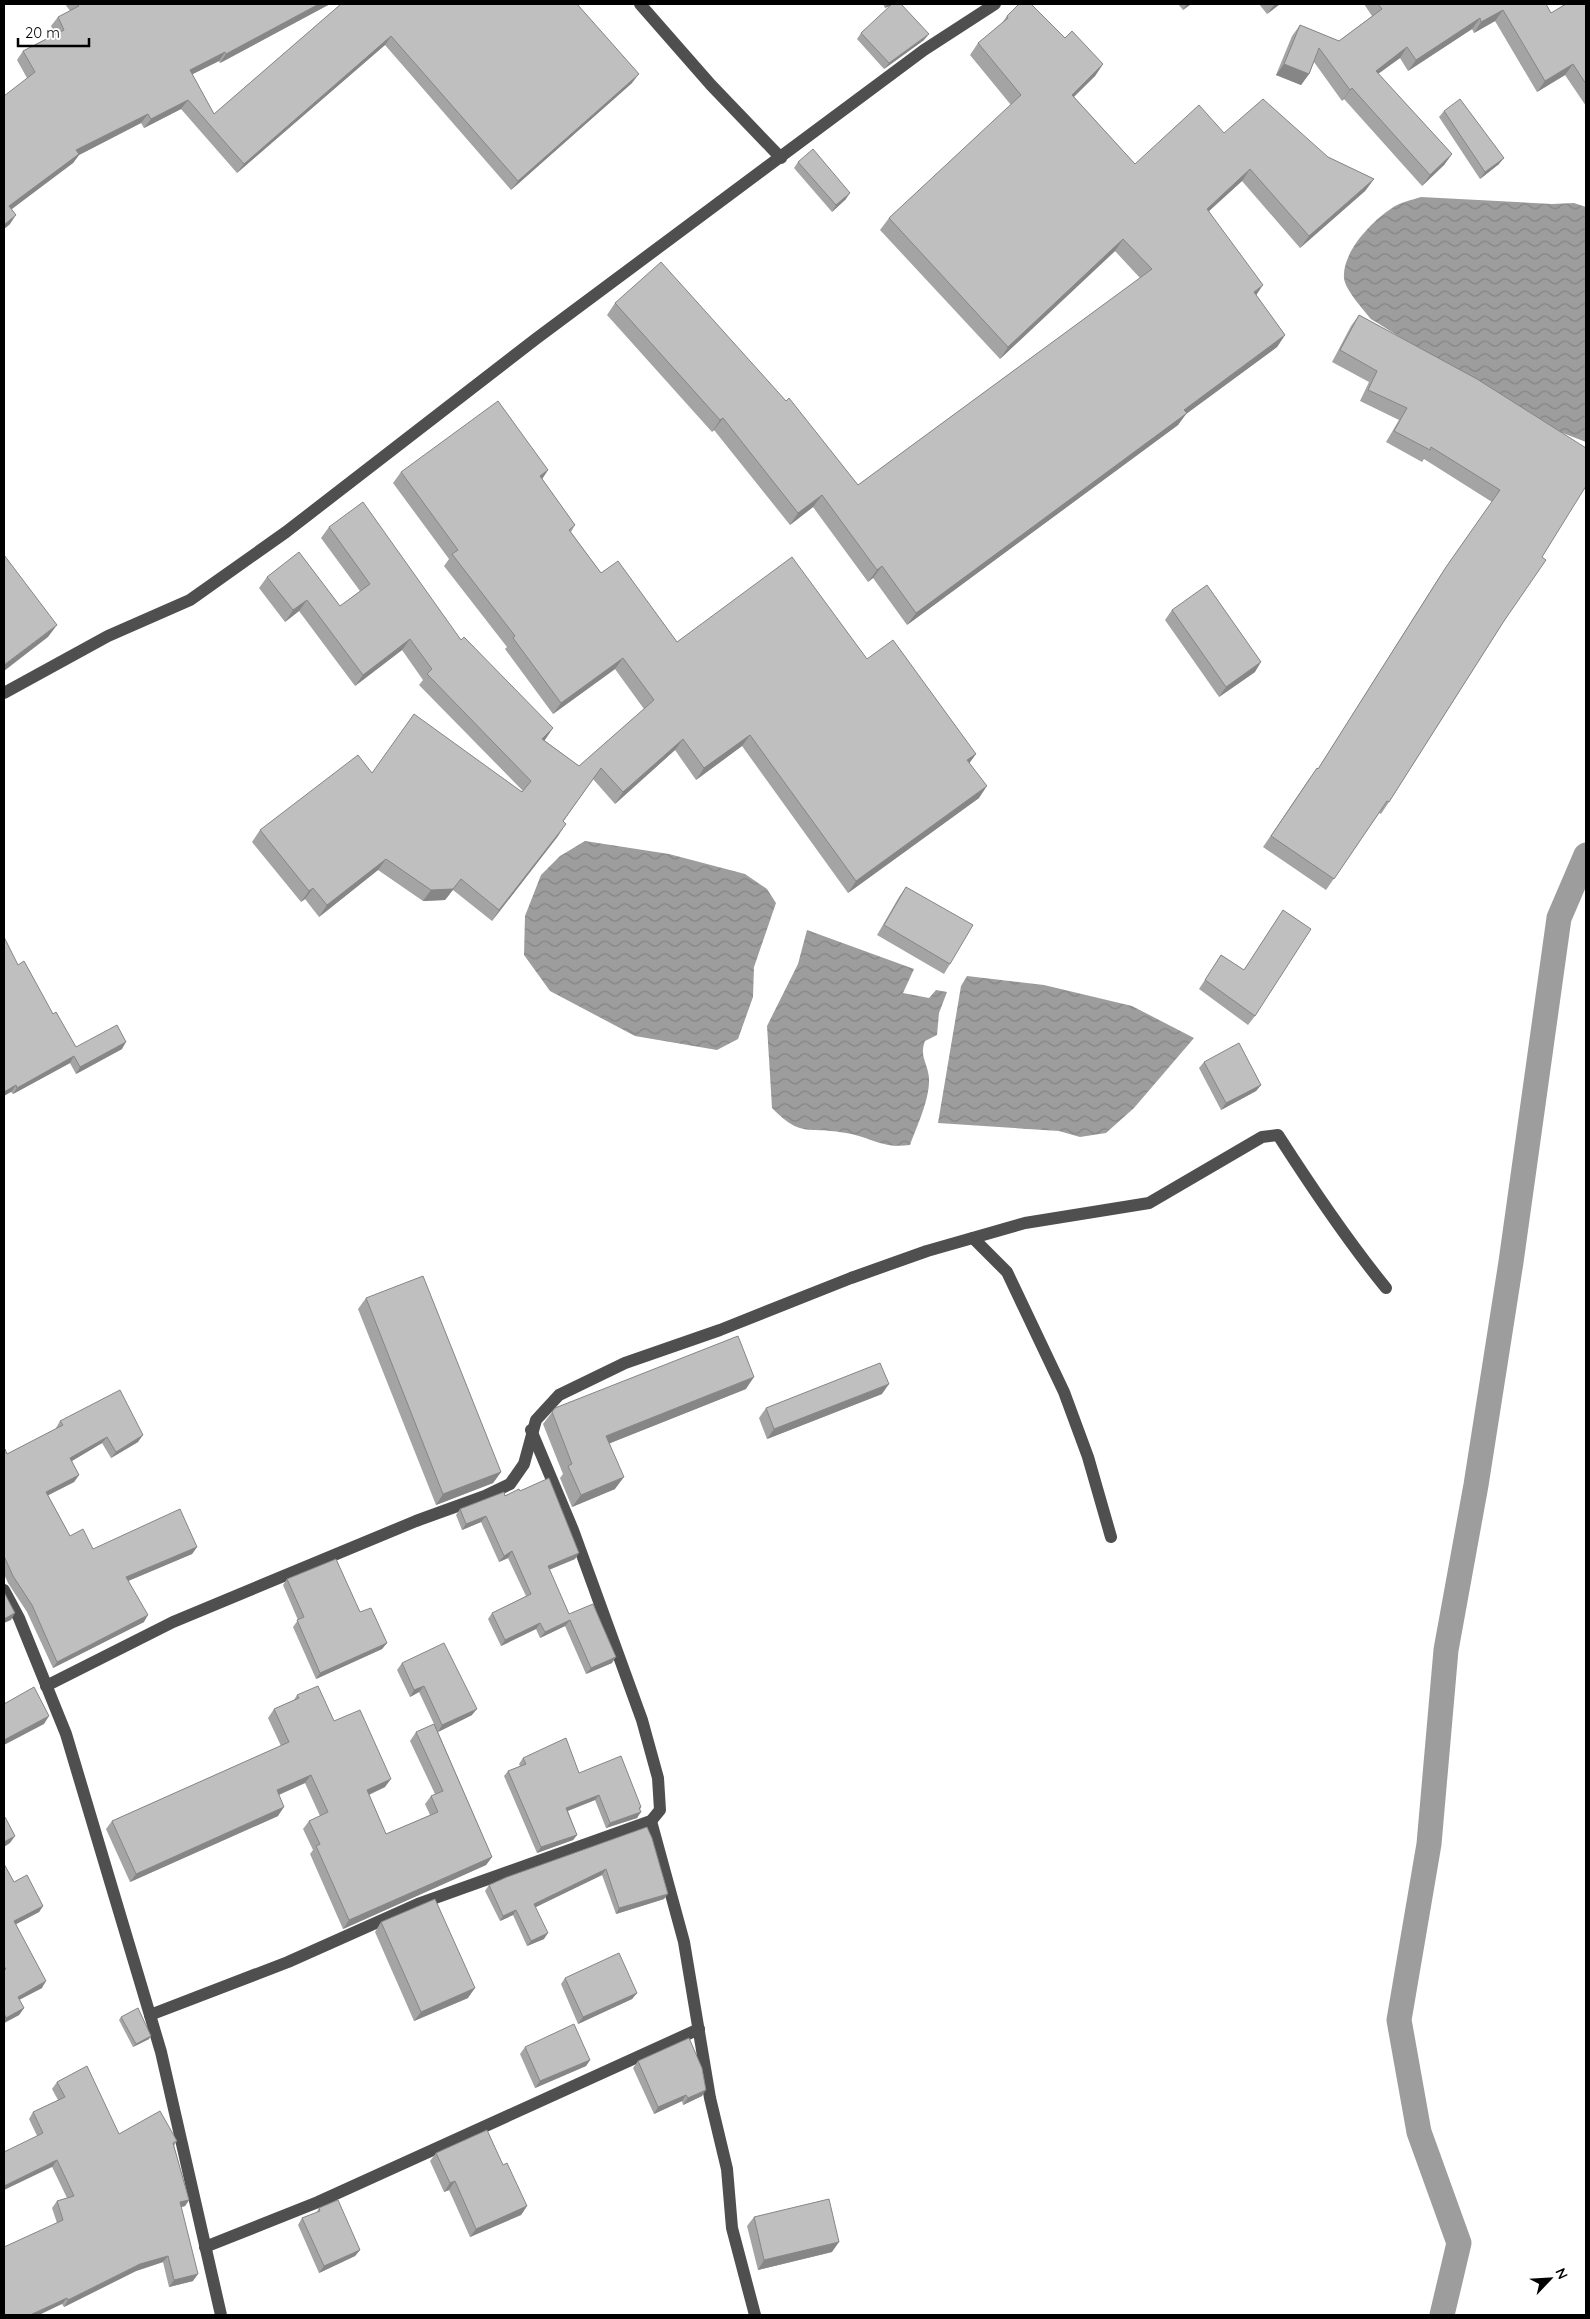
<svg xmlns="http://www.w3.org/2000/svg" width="1590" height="2319" viewBox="0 0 1590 2319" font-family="Quicksand,sans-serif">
<defs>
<pattern id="water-waves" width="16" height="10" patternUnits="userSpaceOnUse" patternTransform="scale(1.25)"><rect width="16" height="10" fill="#9d9d9d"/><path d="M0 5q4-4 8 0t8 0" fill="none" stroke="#858585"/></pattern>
</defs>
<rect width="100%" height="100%" fill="#fff"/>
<g fill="url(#water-waves)">
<path d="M1421,197L1552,204L1574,203L1586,207V442L1542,425L1371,319C1364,310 1345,290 1344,278C1342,252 1372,221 1392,208C1400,202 1412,200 1421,197Z"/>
<polygon points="585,841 669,854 745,874 767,889 776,903 754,967 753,997 738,1039 717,1050 635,1036 550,991 524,955 525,916 541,875 560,856"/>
<path d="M807,930L914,969L903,993L929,998L936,990L947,992L939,1013L937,1035L925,1041C919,1056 928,1064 929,1078C930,1099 917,1126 910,1145C882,1149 871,1137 846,1133C810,1126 802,1139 772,1108L767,1026L798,964Z"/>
<polygon points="967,976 1044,985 1132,1006 1194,1038 1134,1108 1106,1133 1080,1137 1059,1131 938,1123 961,986"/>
</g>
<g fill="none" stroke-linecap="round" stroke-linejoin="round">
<polyline stroke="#9d9d9d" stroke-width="25" points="1442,2315 1459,2243 1419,2132 1399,2020 1429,1844 1446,1650 1476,1485 1511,1262 1559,918 1586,855"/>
<g stroke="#4f4f4f" stroke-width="12">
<polyline points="640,4 711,85 781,158"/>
<polyline points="4,693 108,636 190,600 286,532 537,338 924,50 995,4"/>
<polyline points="973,1238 1007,1272 1064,1392 1088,1457 1111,1537"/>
<polyline points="4,1590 19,1618 66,1734 150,2015 161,2052 221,2315"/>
<path d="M46,1686L173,1622L416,1521L485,1496L510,1484L524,1464L536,1420L559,1395L625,1363L720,1330L851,1278L927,1251L1025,1223L1149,1203L1262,1137L1278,1135C1312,1188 1346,1239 1386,1288"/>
<polyline points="651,1821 684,1942 710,2098 727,2169 732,2228 755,2315"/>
<polyline points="150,2015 288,1962 418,1904 651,1821 660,1810 658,1778 642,1720 573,1530 531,1430"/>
<polyline points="205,2247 318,2202 699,2029"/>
</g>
</g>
<g fill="#a4a4a4">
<polygon points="65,4 330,4 220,63 219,61 192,74 214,114 340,5 339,4 577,4 632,83 511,190 385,45 237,173 181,109 144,128 141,123 79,155 73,163 11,209 10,224 4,229 27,78 17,60 23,51 55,34 51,26 58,17 70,11"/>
<polygon points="883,4 901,4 924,40 884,69 857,39 861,33 892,5 885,8"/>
<polygon points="1178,4 1191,4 1183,10"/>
<polygon points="1259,4 1280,4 1267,14"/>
<polygon points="1364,4 1546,4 1551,13 1586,4 1586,106 1565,75 1537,92 1495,21 1474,33 1472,29 1408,71 1400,58 1378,74 1452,154 1444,165 1422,186 1344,99 1342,101 1314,62 1309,74 1301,85 1276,75 1292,36 1300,25 1339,41 1372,16"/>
<polygon points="1007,16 1065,38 1103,64 1095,76 1074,97 1135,164 1224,133 1328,157 1374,179 1365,191 1300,248 1242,181 1209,211 1256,295 1285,335 1277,347 1186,414 1178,425 907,625 873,578 868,582 813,507 790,525 714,430 712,432 607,315 615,303 858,485 1140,278 1115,251 1000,359 880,230 889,218 1011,105 970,55 978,43 1001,24"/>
<polygon points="1444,111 1499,164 1480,179 1439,117"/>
<polygon points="798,162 846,199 832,212 794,168"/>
<polygon points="1359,315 1477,379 1542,557 1504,621 1389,802 1381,814 1379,813 1326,890 1263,847 1309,779 1318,769 1438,579 1492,502 1424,459 1422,462 1386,442 1399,420 1360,401 1369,382 1332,362 1351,326"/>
<polygon points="548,470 542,479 575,525 571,532 601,573 677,642 867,659 976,754 969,763 979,798 848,893 742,746 696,780 675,750 615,804 593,779 563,822 558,836 492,921 453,890 445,900 423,901 378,870 319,917 305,899 301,902 252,842 260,830 372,773 523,791 419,685 423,680 402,650 355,686 299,611 285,622 259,588 267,577 340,606 360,591 321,538 329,527 461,640 544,740 579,766 644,709 615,669 553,714 505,649 507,647 444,566 449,559 393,483 401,472"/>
<polygon points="1172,610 1255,672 1219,697 1165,620"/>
<polygon points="906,887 950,964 944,974 877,935 899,897"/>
<polygon points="1283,910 1255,1016 1248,1025 1199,989 1221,955 1244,970"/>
<polygon points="18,965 76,1047 122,1049 76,1074 70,1063 13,1094 11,1092"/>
<polygon points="1204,1062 1261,1085 1256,1091 1221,1110 1199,1068"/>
<polygon points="366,1298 501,1472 493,1483 436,1505 358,1309"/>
<polygon points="746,1389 610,1443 615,1489 572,1507 560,1478 563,1474 543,1424 552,1412"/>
<polygon points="882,1394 767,1439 759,1418 766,1408"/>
<polygon points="60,1421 138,1442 111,1458 102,1443 72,1461 79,1475 74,1482 48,1495 70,1536 93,1549 197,1547 192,1554 128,1581 144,1622 53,1668 27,1612 8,1583 4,1574 4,1450 7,1454 56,1429 56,1428"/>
<polygon points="520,1491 575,1559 549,1570 569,1614 612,1663 586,1674 565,1626 540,1638 536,1629 501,1646 488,1619 492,1613 526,1596 508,1558 499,1562 481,1522 462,1530 456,1515 460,1509"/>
<polygon points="287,1579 360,1612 387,1643 382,1649 316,1679 293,1627 298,1620 283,1585"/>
<polygon points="402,1663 472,1715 438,1732 492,1857 486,1865 343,1929 310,1854 313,1850 303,1829 309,1821 320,1816 305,1783 279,1795 278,1816 130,1882 106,1829 112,1821 281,1746 268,1718 274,1709 294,1700 297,1695 334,1721 385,1787 369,1795 386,1834 430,1815 425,1804 431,1796 435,1794 410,1741 416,1732 434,1724 419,1692 410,1697 397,1670"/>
<polygon points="523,1758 579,1773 641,1807 637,1818 606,1828 595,1800 568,1811 577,1835 573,1840 537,1853 504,1776 508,1771 520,1766 519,1764"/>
<polygon points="647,1827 664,1899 616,1914 602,1875 535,1907 544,1939 527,1946 513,1915 500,1921 485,1891 489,1885"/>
<polygon points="4,1864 14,1882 43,1906 39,1912 16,1924 42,1988 19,2000 24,2008 19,2015 4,2023"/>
<polygon points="381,1922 468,1998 414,2021 375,1932"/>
<polygon points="565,1978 637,1993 632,1999 578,2024 561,1984"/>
<polygon points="121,2017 149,2039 133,2047 119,2020"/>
<polygon points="525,2047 590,2060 586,2066 535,2088 520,2054"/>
<polygon points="638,2061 702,2096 683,2105 682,2101 654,2114 633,2068"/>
<polygon points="57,2082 119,2134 177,2141 174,2146 189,2200 185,2206 181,2207 193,2281 169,2287 163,2262 136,2271 64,2307 62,2304 57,2223 52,2208 57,2201 67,2198 29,2119 33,2112 58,2100 52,2089"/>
<polygon points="436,2153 503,2165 527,2206 521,2215 470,2237 449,2190 444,2192 430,2161"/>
<polygon points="319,2208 360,2250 355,2256 319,2273 298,2225 302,2218 316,2213"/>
<polygon points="754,2217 832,2252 758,2270 747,2226"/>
</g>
<g fill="#868686">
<polygon points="319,4 330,4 220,63 226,54"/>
<polygon points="888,4 893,4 885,8"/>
<polygon points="1187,4 1191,4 1183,10"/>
<polygon points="1275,4 1280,4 1267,14"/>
<polygon points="1503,10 1495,21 1474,33 1481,22"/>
<polygon points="1480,18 1472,29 1408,71 1416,60"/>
<polygon points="929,34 924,40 884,69 889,63"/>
<polygon points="391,36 385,45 237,173 244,164"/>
<polygon points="1407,47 1400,58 1368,81 1376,71"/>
<polygon points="225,52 219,61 183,79 190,70"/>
<polygon points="1103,64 1095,76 1063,107 1072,95"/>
<polygon points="1284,64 1309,74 1301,85 1276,75"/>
<polygon points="1573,64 1565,75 1537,92 1545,81"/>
<polygon points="639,74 632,83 511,190 518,181"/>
<polygon points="1352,88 1344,99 1342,101 1350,90"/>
<polygon points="188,100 181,109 144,128 151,119"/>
<polygon points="148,114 141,123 79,155 73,163 4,215 9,206 76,150"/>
<polygon points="1452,154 1444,165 1422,186 1430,175"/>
<polygon points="1504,158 1499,164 1480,179 1485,172"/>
<polygon points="1250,169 1242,181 1198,221 1207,209"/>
<polygon points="1374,179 1365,191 1300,248 1309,236"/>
<polygon points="850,193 846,199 832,212 836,205"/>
<polygon points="16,215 10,224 4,229 4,225"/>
<polygon points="1123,239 1115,251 1000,359 1008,347"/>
<polygon points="1263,285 1255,297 1254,292"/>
<polygon points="1285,335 1277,347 1186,414 1178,425 907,625 916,613 1184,410"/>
<polygon points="723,418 714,430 712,432 720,420"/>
<polygon points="548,470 540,482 540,476"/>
<polygon points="822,495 813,507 790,525 798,513"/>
<polygon points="882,566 873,578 868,582 877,570"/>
<polygon points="307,600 299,611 285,622 293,610"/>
<polygon points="57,625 48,637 4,671 4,665"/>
<polygon points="410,639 402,650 355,686 363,675"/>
<polygon points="623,658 615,669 553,714 561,703"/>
<polygon points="1261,662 1255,672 1219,697 1226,687"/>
<polygon points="553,728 545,740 534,750 542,739"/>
<polygon points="750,735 742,746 696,780 704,768"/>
<polygon points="683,739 675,750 615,804 623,792"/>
<polygon points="976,754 968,765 967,760"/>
<polygon points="987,786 979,798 848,893 856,881"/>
<polygon points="566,824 558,836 492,921 499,910"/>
<polygon points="386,859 378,870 319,917 327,905"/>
<polygon points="461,879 445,900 423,901 431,890"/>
<polygon points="313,888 305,899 301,902 309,891"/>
<polygon points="126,1042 122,1049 76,1074 80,1067"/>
<polygon points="74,1056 70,1063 13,1094 17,1088"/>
<polygon points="16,1085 11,1092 4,1096 4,1092"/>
<polygon points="1261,1085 1256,1091 1221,1110 1226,1103"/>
<polygon points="754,1377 746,1389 598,1448 606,1436"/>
<polygon points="889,1384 882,1394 767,1439 774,1429"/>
<polygon points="143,1435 138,1442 111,1458 116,1452"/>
<polygon points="107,1437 102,1443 65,1465 70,1458"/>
<polygon points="501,1472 493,1483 436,1505 443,1494"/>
<polygon points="79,1475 74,1482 41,1499 46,1492"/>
<polygon points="624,1477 615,1489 572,1507 581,1495"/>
<polygon points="486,1516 481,1522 462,1530 466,1524"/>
<polygon points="197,1547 192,1554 121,1584 126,1577"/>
<polygon points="512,1551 508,1558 499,1562 504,1556"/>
<polygon points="579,1553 575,1559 543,1572 548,1566"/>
<polygon points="15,1613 11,1620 4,1623 4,1619"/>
<polygon points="148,1615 144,1622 53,1668 57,1662"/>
<polygon points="570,1620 565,1626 540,1638 545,1632"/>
<polygon points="540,1623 536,1629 501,1646 505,1640"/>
<polygon points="387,1643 382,1649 316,1679 320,1673"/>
<polygon points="616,1657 612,1663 586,1674 591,1668"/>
<polygon points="424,1686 419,1692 410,1697 414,1690"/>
<polygon points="477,1709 472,1715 438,1732 442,1725"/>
<polygon points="49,1716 44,1724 4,1745 4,1740"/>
<polygon points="311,1775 305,1783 271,1798 277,1790"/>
<polygon points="391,1779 385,1787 361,1798 367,1790"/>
<polygon points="599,1795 595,1800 562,1813 566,1808"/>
<polygon points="284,1807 278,1816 130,1882 136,1874"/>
<polygon points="641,1812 637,1818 606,1828 610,1823"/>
<polygon points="577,1835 573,1840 537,1853 541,1847"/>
<polygon points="15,1836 10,1843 4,1847 4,1842"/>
<polygon points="492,1857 486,1865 343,1929 349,1920"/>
<polygon points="606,1869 602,1875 530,1910 534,1904"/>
<polygon points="668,1894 664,1899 616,1914 619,1908"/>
<polygon points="43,1906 39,1912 9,1928 14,1921"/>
<polygon points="516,1910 513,1915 500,1921 503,1916"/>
<polygon points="548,1933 544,1939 527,1946 531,1941"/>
<polygon points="46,1981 42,1988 13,2003 18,1997"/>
<polygon points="475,1988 468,1998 414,2021 421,2012"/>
<polygon points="637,1993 632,1999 578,2024 583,2017"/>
<polygon points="24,2008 19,2015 4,2023 4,2021 6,2018"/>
<polygon points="151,2036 149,2039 133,2047 136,2044"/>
<polygon points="590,2060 586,2066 535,2088 540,2081"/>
<polygon points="706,2090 702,2096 683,2105 688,2098"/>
<polygon points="686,2095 682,2101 654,2114 658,2107"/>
<polygon points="57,2160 52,2167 4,2190 4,2186"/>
<polygon points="455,2181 449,2190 444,2192 450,2183"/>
<polygon points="189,2200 185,2206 175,2209 180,2202"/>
<polygon points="527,2206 521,2215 470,2237 476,2229"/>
<polygon points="839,2242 832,2252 758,2270 764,2260"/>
<polygon points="360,2250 355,2256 319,2273 324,2266"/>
<polygon points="168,2256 163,2262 136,2271 64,2307 68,2300 140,2264"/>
<polygon points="198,2274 193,2281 169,2287 174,2280"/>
<polygon points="67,2298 62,2304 39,2315 30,2315"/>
</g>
<g fill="#bfbfbf" stroke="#868686">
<polygon points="77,4 319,4 226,54 225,52 190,70 214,114 341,4 577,4 639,74 518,181 391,36 244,164 188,100 151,119 148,114 76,150 79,154 9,206 16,215 4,225 4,96 35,72 23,51 64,30 58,17 79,6"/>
<polygon points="892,4 901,4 929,34 889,63 861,33"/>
<polygon points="1019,4 1031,4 1065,38 1072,31 1103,64 1072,95 1135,164 1199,105 1224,133 1263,99 1328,157 1374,179 1309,236 1250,169 1207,209 1263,285 1254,292 1285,335 1184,410 1187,413 916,613 882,566 877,570 822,495 798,513 723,418 720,420 615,303 661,262 786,401 789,398 858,485 1152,269 1123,239 1008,347 889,218 1021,95 978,43 1008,18 1007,16"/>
<polygon points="1378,4 1546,4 1551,13 1566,4 1586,4 1586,84 1573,64 1545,81 1503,10 1481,22 1480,18 1416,60 1407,47 1376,71 1452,154 1430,175 1352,88 1350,90 1319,48 1309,74 1284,64 1300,25 1339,41 1382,9"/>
<polygon points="1460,99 1504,158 1485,172 1444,111"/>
<polygon points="813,149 850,193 836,205 798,162"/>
<polygon points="1359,315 1477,379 1586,448 1586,486 1542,557 1546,560 1504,621 1389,802 1387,801 1334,879 1271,836 1317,768 1318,769 1446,567 1500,490 1431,447 1430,450 1394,431 1407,408 1368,390 1377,371 1340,350"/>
<polygon points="498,401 548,470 540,476 575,525 569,530 601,573 618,561 677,642 792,557 867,659 893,640 976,754 967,760 987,786 856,881 750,735 704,768 683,739 623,792 601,768 563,821 566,824 499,910 461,879 453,889 431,890 386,859 327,905 313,888 309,891 260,830 358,755 372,773 414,714 522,792 531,781 427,674 432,669 410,639 363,675 307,600 293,610 267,577 299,552 340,606 370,584 329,527 363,502 461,640 464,637 553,728 542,739 579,766 654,700 623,658 561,703 513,638 515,636 452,554 458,550 401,472"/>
<polygon points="4,555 57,625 4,665"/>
<polygon points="1207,585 1261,662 1226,687 1172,610"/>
<polygon points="906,887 973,925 950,964 884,925"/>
<polygon points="1283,910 1311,929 1255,1016 1205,980 1221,955 1244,970"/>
<polygon points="4,937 18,965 24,961 53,1014 56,1012 76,1047 117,1025 126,1042 80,1067 74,1056 17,1088 16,1085 4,1092"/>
<polygon points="1239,1043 1261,1085 1226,1103 1204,1062"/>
<polygon points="423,1276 501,1472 443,1494 366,1298"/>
<polygon points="738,1336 754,1377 606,1436 624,1477 581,1495 568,1466 572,1464 552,1412 555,1408"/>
<polygon points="880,1363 889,1384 774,1429 766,1408"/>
<polygon points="120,1390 143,1435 116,1452 107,1437 70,1458 79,1475 46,1492 70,1536 83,1529 93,1549 180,1509 197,1547 126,1577 148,1615 57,1662 32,1605 13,1576 4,1556 4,1450 5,1449 7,1454 63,1425 60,1421"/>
<polygon points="549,1478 579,1553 548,1566 569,1614 593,1604 616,1657 591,1668 570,1620 545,1632 540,1623 505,1640 492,1613 531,1594 512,1551 504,1556 486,1516 466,1524 460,1509 504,1492 505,1496 519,1489 520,1491"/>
<polygon points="336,1559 360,1612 371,1608 387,1643 320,1673 297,1620 304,1617 287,1579"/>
<polygon points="4,1592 15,1613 4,1619"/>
<polygon points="444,1643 477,1709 442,1725 424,1686 414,1690 402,1663"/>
<polygon points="318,1686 334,1721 360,1710 391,1779 367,1790 386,1834 438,1812 431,1796 443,1791 416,1732 434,1724 492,1857 349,1920 316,1846 320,1844 309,1821 328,1812 311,1775 277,1790 284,1807 136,1874 112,1821 289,1742 274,1709 299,1698 297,1695"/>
<polygon points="34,1687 49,1716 4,1740 4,1704"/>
<polygon points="566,1738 579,1773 621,1756 641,1807 639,1808 641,1812 610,1823 599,1795 566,1808 577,1835 541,1847 508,1771 526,1764 523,1758"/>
<polygon points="5,1817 15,1836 4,1842 4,1818"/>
<polygon points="647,1827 652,1838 668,1894 619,1908 606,1869 534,1904 548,1933 531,1941 516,1910 503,1916 489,1885 507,1877"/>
<polygon points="4,1864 14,1882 27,1875 43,1906 14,1921 46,1981 18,1997 24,2008 6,2018 4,2013 4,1970 6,1969 4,1966"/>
<polygon points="435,1899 475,1988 421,2012 381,1922"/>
<polygon points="619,1953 637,1993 583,2017 565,1978"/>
<polygon points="138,2008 151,2036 136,2044 121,2017"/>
<polygon points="574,2024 590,2060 540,2081 525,2047"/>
<polygon points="689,2038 702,2068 706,2090 688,2098 686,2095 658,2107 638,2061"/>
<polygon points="87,2066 119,2134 160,2111 177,2141 173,2143 189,2200 180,2202 198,2274 174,2280 168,2256 140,2264 68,2300 67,2298 30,2315 4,2315 4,2247 63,2220 57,2201 74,2196 57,2160 4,2186 4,2152 43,2133 33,2112 65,2097 57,2082"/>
<polygon points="487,2130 503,2165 507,2163 527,2206 476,2229 455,2181 450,2183 436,2153"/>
<polygon points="829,2199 839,2242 764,2260 754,2217"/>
<polygon points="338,2200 360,2250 324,2266 302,2218 320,2211 319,2208"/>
</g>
<rect width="1590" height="2319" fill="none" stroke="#000000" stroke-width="10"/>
<g transform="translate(1550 2279) rotate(65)" stroke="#ffffff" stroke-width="4" paint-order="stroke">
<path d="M0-4L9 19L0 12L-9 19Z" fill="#000000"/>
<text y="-8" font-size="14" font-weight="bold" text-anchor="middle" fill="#000000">N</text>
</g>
<path d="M18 38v8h71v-8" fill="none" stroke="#000000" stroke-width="2.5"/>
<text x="25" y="38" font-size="15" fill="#000000" stroke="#ffffff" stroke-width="4" paint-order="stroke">20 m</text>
</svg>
